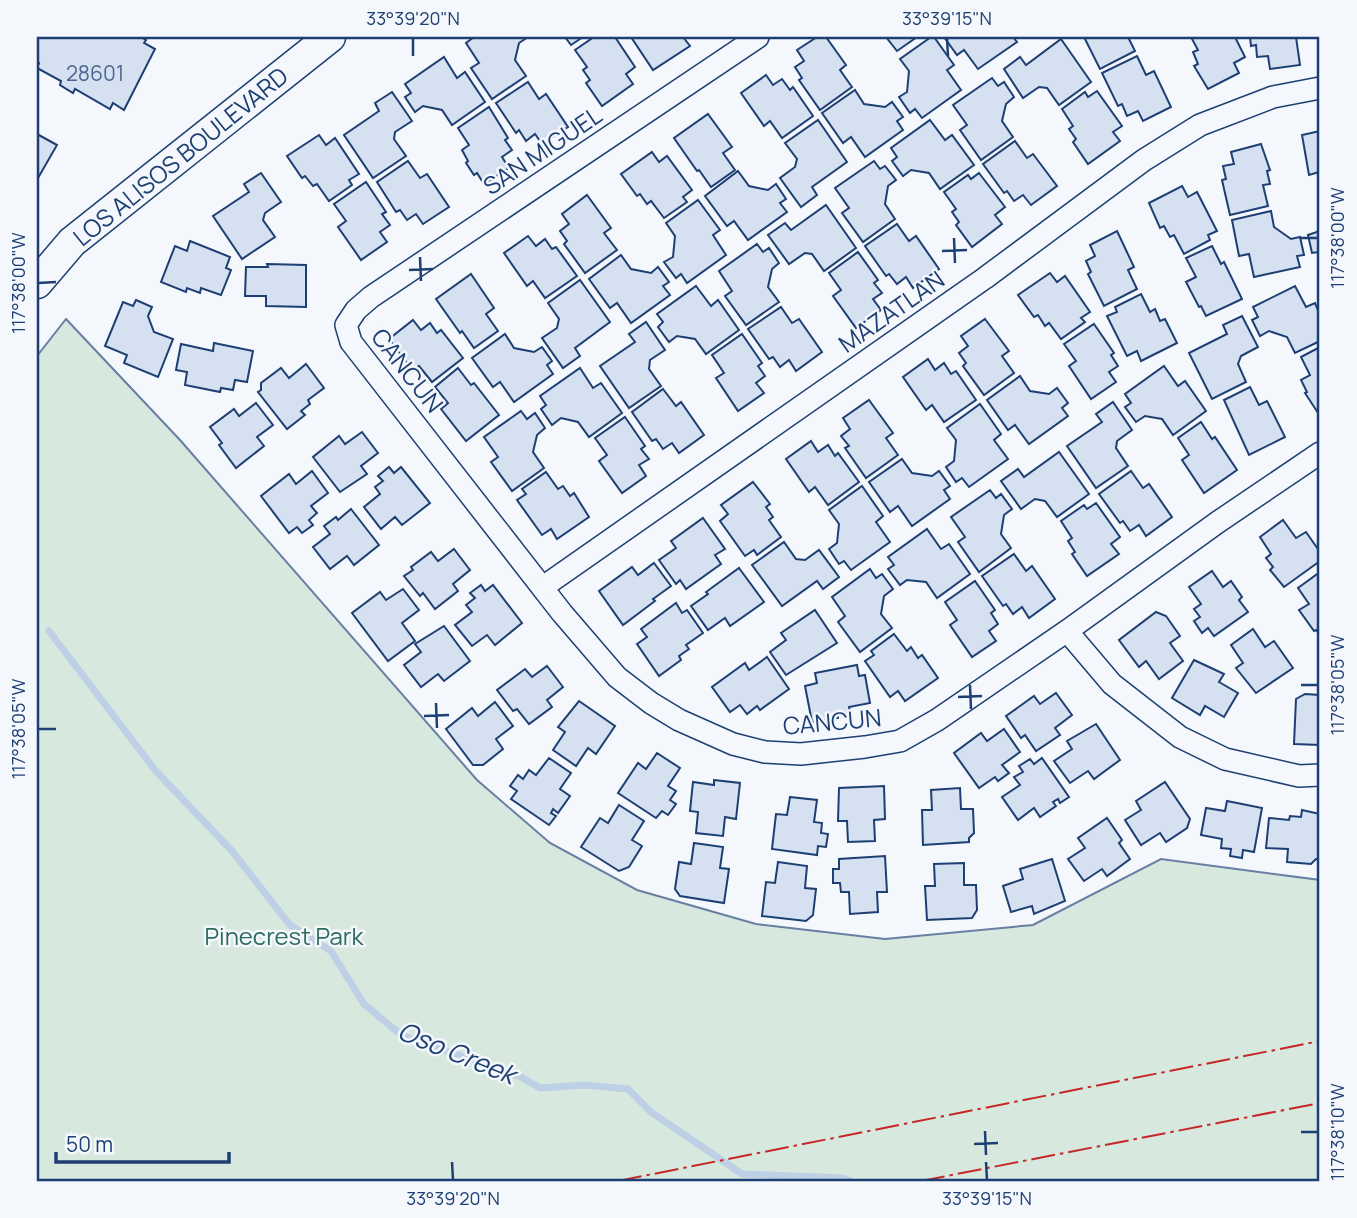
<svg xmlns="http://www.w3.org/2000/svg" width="1357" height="1218" viewBox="0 0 1357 1218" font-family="Manrope,sans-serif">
<rect width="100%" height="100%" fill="#f4f7fb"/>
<polygon fill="#d7e8df" stroke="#687fa3" stroke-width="2" points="66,319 180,440 477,780 550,843 637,890 756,924 885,939 1033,925 1161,859 1320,880 1320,1181 37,1181 37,356"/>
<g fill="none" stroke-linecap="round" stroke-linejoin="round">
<polyline stroke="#bed0e5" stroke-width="7" points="49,631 155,770 232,851 290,925 331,951 364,1004 401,1035 521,1077 540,1088 585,1085 628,1089 651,1112 742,1174 843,1178 850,1181"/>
</g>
<g fill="#d5e0f0" stroke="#1d3f73" stroke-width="2">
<polygon points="37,37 141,37 146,40 144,43 155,49 124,110 113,103 110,109 75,89 73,93 60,85 61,81 37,68 39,63 37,61"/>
<polygon points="474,37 528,37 519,43 515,60 526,76 492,99 471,68 479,63 466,43"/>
<polygon points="565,37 583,37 571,45"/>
<polygon points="594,37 615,37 635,67 626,74 633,84 602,106 586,83 590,80 583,70 587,67 575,50"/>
<polygon points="631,37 683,37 690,46 653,70"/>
<polygon points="817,37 826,37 846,65 840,70 852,87 820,110 799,80 802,78 795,67 804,61 797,50"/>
<polygon points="886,37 917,37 897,51"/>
<polygon points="931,37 934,37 954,65 947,70 961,90 922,118 915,109 910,113 899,97 907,92 909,71 900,59"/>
<polygon points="944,37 1013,37 1017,42 978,69 964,50 957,55"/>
<polygon points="1084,37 1128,37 1135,51 1100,69"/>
<polygon points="1191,37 1235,37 1245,57 1234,63 1239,73 1208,89 1194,66 1198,64 1193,52 1198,50"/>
<polygon points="1250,37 1296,37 1300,65 1270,69 1268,56 1257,57 1256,45 1251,46"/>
<polygon points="1061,39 1091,82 1059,105 1047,88 1039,87 1023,98 1004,69 1020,57 1026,65"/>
<polygon points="1137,56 1146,75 1154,71 1171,107 1143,121 1138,111 1127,116 1122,104 1118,106 1102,73"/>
<polygon points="444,57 457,78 465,72 485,102 452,125 442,110 423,106 415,112 405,97 411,93 405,84"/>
<polygon points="766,75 773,85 782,79 790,90 793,87 813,116 782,138 770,121 764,126 741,93"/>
<polygon points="992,78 998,86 1004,82 1014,97 1006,104 1002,121 1013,137 981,160 960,130 967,125 953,105"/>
<polygon points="528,82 539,99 546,94 568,127 542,144 535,134 526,141 519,130 516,133 496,103"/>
<polygon points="855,90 864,104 885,107 892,102 903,117 897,121 903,130 865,157 851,137 843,143 822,113"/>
<polygon points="1097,91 1122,126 1113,132 1120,141 1088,164 1073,142 1076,139 1069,129 1073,126 1062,109 1085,92 1088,97"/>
<polygon points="392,92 412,121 395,132 394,139 406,156 373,178 344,135 379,111 375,103"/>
<polygon points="489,107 508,138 505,140 512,150 502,157 509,168 484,184 477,173 474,175 466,163 468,161 462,150 469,145 458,128"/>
<polygon points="708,114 732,147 723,153 735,170 711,187 699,170 697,171 674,138"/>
<polygon points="818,120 847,162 812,187 817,195 801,207 780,178 795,167 797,159 785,143"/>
<polygon points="930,120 945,140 952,135 974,165 940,189 929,173 911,170 903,176 892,161 897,157 891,148"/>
<polygon points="1320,131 1320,179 1319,172 1309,175 1302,135"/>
<polygon points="37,134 57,145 38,178 37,178"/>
<polygon points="319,135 326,145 335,138 359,174 349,180 352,185 329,201 317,184 313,186 305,176 302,178 287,156"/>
<polygon points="1015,141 1027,158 1033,154 1057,186 1031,205 1023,195 1014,201 1007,191 1004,193 983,164"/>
<polygon points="1261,144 1270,170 1267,171 1270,184 1263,185 1268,206 1230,215 1222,180 1226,179 1223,166 1234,164 1231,152"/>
<polygon points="652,152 659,162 667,156 692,190 683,197 687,202 664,218 651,201 647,204 640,194 637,196 621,174"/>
<polygon points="408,161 420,178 427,174 449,207 423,224 416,214 407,220 400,210 396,212 377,182"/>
<polygon points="874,161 880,169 885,166 896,180 888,186 885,204 895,219 863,242 842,213 849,208 835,188"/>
<polygon points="738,171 749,186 768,190 776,184 786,199 780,203 787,212 748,240 734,221 727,226 705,196"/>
<polygon points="261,173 281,202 265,213 263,220 275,237 242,259 213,216 249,192 244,184"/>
<polygon points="979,173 1005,207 995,215 1002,224 972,247 956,225 959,222 952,212 956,209 944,192 968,175 971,179"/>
<polygon points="366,182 386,212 382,214 390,225 380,232 387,242 361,260 338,227 346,221 334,204"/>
<polygon points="1182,186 1188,197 1197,192 1217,231 1208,235 1210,240 1184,254 1174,235 1170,237 1164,226 1160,228 1149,203"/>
<polygon points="587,195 611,228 604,233 617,250 585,273 564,244 567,241 560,231 569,224 562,214"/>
<polygon points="698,200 720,230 713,235 726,255 687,283 681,274 676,278 664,262 673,257 675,236 666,223"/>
<polygon points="826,205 856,248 824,271 812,254 805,253 789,264 768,235 785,223 791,230"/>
<polygon points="1271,211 1274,227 1291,239 1300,237 1304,255 1297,256 1300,267 1254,277 1249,254 1239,256 1232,220"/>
<polygon points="897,224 909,241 916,236 939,269 913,288 906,277 897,284 889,274 886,276 865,246"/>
<polygon points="1320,227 1320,258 1319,252 1312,253 1308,235 1317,232"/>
<polygon points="1117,231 1134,267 1128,270 1137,289 1104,306 1088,274 1091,272 1086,261 1095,256 1090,245"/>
<polygon points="528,236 536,246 545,239 552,249 556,247 577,276 545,298 533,281 527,286 504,253"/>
<polygon points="190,241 230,257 226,268 231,270 221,295 201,288 200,293 187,288 186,292 161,282 175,246 187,251"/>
<polygon points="757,244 763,252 769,248 779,263 772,269 768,287 779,302 746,325 725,296 732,291 719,271"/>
<polygon points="1212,246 1221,264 1224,262 1242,299 1206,316 1201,306 1199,307 1186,282 1196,277 1186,258"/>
<polygon points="858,252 878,280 874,283 882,293 873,299 881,310 856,328 833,296 841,290 829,273"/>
<polygon points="621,255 631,269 651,273 658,267 669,282 663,286 670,295 631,323 617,303 610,308 589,279"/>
<polygon points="267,264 306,265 306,307 266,306 266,296 245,296 246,267 268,267"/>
<polygon points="1050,273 1057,282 1065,276 1090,312 1081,318 1085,322 1061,339 1049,323 1045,326 1038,315 1034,317 1018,295"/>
<polygon points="471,274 494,308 486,314 498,331 474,348 462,331 460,333 436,299"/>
<polygon points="580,280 610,322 575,348 580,356 563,368 542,338 557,328 559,319 548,303"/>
<polygon points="696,286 711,306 718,300 739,330 706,354 695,339 677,336 669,342 658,327 663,322 657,314"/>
<polygon points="1295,286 1306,307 1315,303 1320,315 1320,341 1295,353 1287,337 1269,331 1260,336 1252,320 1258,317 1253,307"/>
<polygon points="1141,294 1150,312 1155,309 1160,321 1165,319 1177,343 1141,361 1137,351 1127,356 1107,316 1117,312 1115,307"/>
<polygon points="136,300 152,307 148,316 154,332 173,339 158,377 124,363 127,355 105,346 123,302 133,306"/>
<polygon points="781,307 792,323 799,319 822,352 796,371 789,360 780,367 773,357 769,359 748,329"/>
<polygon points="1242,316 1258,347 1241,356 1238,364 1246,382 1212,399 1189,353 1227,334 1223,325"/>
<polygon points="985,319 1009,351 1002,356 1014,373 984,395 963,366 966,363 959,353 968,346 961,336"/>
<polygon points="413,320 421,330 430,323 437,333 441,330 463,358 432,382 419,366 413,371 389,339"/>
<polygon points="646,322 665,350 650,360 649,369 661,386 629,408 600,366 635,342 629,334"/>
<polygon points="1094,324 1114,353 1111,355 1118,366 1109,372 1116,382 1091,399 1069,366 1076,361 1064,344"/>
<polygon points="505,334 514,348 534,352 542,347 552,361 547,365 553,374 514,402 500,382 493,387 472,358"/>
<polygon points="742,334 762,363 758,366 765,376 756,383 764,393 738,411 716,378 724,373 712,355"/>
<polygon points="214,343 253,351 247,382 235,380 233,390 221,388 220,392 185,385 187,372 176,370 181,344 213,351"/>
<polygon points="1320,347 1320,416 1305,393 1307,392 1301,380 1310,375 1301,357"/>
<polygon points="928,359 935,370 944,363 951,374 956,371 976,400 944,422 932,405 926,410 903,377"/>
<polygon points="306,364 324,388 308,400 310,404 301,411 305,415 287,429 258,392 261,390 261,383 281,368 289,378"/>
<polygon points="1164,366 1178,386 1185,381 1206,411 1173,435 1162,419 1145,416 1136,422 1125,407 1131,403 1125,394"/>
<polygon points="458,368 471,385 474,383 499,415 466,441 441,409 448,403 435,387"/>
<polygon points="580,368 593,388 601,383 622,413 589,437 578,422 561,418 552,425 541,409 546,405 540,396"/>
<polygon points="1020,376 1030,391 1049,394 1057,388 1068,403 1062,408 1068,416 1029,444 1015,425 1008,430 987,400"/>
<polygon points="1250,387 1259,405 1267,401 1285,437 1249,455 1224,400"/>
<polygon points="663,389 676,406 681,402 704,435 679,453 672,443 663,449 656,439 652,441 632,412"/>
<polygon points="869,400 893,433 886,438 898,455 866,478 845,448 849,446 841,436 850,429 843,418"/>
<polygon points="1113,402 1132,430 1117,441 1116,448 1128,466 1096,488 1067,446 1102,422 1096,414"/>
<polygon points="256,403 273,425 257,437 264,446 236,468 219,445 222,443 210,427 234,409 239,416"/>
<polygon points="980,404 1001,434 994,440 1008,459 969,487 962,478 956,482 946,467 954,461 956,440 947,428"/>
<polygon points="521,411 527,419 535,413 545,428 537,435 533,452 544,468 512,491 491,462 498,457 484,437"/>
<polygon points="625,417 645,446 641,449 649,459 639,465 646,476 622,493 599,461 607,455 595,438"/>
<polygon points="1201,422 1212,439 1215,437 1237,470 1204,493 1182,460 1189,455 1178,438"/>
<polygon points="362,432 378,453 361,466 367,474 340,492 313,457 339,436 345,444"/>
<polygon points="811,441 818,452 828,445 835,456 838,453 859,482 828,505 815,487 809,492 786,459"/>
<polygon points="1059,452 1089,494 1057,517 1045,501 1035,499 1021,509 1001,481 1018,469 1024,477"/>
<polygon points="902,459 912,473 932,476 939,471 950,486 944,490 950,499 912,526 898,506 890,512 869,482"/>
<polygon points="389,467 394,473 401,467 430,503 402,525 395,517 381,529 364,507 380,494 375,487 383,481 378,476"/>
<polygon points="312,471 328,493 311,506 317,513 309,520 313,525 302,533 297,527 289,533 261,496 289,474 296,484"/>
<polygon points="1131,471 1143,488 1149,484 1172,517 1146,536 1139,525 1130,531 1123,521 1120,523 1099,494"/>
<polygon points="546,472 558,489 563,486 570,496 574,493 589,517 557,539 551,529 542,535 517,500 526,494 522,489"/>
<polygon points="753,482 770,504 766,507 773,517 769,520 781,537 757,555 754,550 745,556 720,521 728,514 721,505"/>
<polygon points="862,486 883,516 876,522 890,542 851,570 844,561 839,564 829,549 837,543 839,524 829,510"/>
<polygon points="990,490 996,498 1001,494 1012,509 1004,515 1001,534 1011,548 979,572 958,542 965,537 951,517"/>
<polygon points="1096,503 1120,537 1111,544 1119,554 1087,576 1072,554 1075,552 1068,541 1072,538 1061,521 1084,505 1087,509"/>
<polygon points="351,509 379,545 354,565 347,556 330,569 313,547 330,534 324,526 336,517 338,520"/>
<polygon points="703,518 725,549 715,555 721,564 686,589 680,580 676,584 659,560 676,548 671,541"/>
<polygon points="1283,520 1296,538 1306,532 1320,552 1320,561 1284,587 1270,570 1273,567 1266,558 1271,554 1260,537"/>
<polygon points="927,529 941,549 949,544 970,574 937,598 926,582 907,580 900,585 888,569 894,565 888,557"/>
<polygon points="784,542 796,559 805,560 819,550 839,577 823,589 817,581 782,606 752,565"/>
<polygon points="454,549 470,570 453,584 458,591 435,609 423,593 420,596 404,576 413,570 411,567 431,552 438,561"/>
<polygon points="1014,554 1026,571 1032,566 1055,599 1029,618 1022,607 1013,614 1006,604 1003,606 982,576"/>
<polygon points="654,563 671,586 653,599 655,601 623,625 599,591 632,567 638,575"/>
<polygon points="739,568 764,602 730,626 725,618 708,630 691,606 708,594 706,592"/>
<polygon points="870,569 876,578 882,574 893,589 884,596 881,614 892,628 860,652 838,622 845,616 832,597"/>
<polygon points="1212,571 1223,587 1231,581 1242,597 1239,600 1248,612 1214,636 1208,628 1202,633 1194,621 1200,617 1194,609 1201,604 1189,587"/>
<polygon points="1320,572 1320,635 1316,630 1314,631 1299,610 1309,604 1298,588"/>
<polygon points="975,581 995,610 991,613 998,624 989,631 996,641 972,657 950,625 957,620 945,602"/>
<polygon points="481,585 485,591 493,585 522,623 495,645 487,635 472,646 455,625 472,612 466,605 475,598 470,593"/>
<polygon points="403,589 419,610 402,623 415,641 388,661 352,613 380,592 386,600"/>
<polygon points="676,603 682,613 687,610 703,633 686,645 689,649 679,656 681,660 659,676 637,644 647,637 641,629"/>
<polygon points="815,610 837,643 786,675 770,652 786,640 781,633"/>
<polygon points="1156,612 1166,616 1180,636 1170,643 1183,661 1159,679 1146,661 1139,667 1119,640"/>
<polygon points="444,626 470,661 444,681 438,674 421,687 404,665 421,652 415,644"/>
<polygon points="1253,629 1265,647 1274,641 1293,668 1256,693 1236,668 1243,663 1231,645"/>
<polygon points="894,634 907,651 911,647 918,658 922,655 938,678 905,701 898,691 890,697 865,661 874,655 871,651"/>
<polygon points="767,657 789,689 760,710 757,706 747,714 740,705 730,712 712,687 745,663 749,670"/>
<polygon points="1194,660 1224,674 1219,682 1238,693 1224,717 1205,706 1200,715 1172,698"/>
<polygon points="857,665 859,676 865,675 870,703 849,707 850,712 838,715 838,718 812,722 805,686 817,683 815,673"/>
<polygon points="547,666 563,687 547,700 552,707 529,724 517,709 513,711 497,690 525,669 532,677"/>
<polygon points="1056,693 1072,715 1055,728 1060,735 1036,751 1025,735 1021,738 1006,716 1034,696 1040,704"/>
<polygon points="1305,694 1320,695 1320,745 1294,744 1296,699"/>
<polygon points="579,701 615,726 596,754 588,748 576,766 553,750 565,732 558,727"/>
<polygon points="495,702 513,726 496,739 503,749 483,765 473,765 446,729 472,708 478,716"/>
<polygon points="1096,724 1120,760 1094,779 1088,771 1070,783 1054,761 1072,749 1067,741"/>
<polygon points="1004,729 1020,752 1002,765 1009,773 998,781 995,777 979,788 954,753 981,733 987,741"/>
<polygon points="657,753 680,768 668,786 676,791 670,800 676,804 668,815 662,811 656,818 618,793 638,763 646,769"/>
<polygon points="549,758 571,773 560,789 570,796 558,813 553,809 551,813 556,816 549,825 511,799 517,791 510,786 518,775 523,779 529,770 536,775"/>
<polygon points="1042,758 1069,797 1060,803 1058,799 1053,802 1056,806 1040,817 1034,808 1018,820 1002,797 1020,785 1014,777 1023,772 1019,766 1030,759 1034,764"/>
<polygon points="714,780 740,783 736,819 725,817 723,836 696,833 698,812 690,811 693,782 714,785"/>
<polygon points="1165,782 1190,819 1187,828 1166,842 1160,833 1141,845 1125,820 1141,810 1136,801"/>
<polygon points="884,786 885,819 874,820 875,841 848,842 847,821 838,821 839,788"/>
<polygon points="960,788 961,809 973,809 974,833 969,838 969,842 923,845 922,810 932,810 931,790"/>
<polygon points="790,797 817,800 814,822 822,823 821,833 828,834 826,847 818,846 817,855 772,849 776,814 787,815"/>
<polygon points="1227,801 1262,808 1254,852 1243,850 1242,858 1230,856 1231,849 1221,848 1222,839 1201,835 1206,808 1225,811"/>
<polygon points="619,805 644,821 632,840 642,846 629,867 619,871 581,847 600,818 608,823"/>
<polygon points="1302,810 1320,814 1320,859 1316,859 1311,864 1287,862 1288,849 1266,848 1269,818 1289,820 1290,816 1301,817"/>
<polygon points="1107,818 1122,840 1119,843 1130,859 1107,876 1102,869 1084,881 1068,859 1085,848 1078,838"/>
<polygon points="694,843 723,847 720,868 729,869 724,903 680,896 675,889 679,862 691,864"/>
<polygon points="885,856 887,892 877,892 878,912 850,914 849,892 841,892 840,883 833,883 833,869 839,869 839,859"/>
<polygon points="1052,859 1065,901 1034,914 1032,906 1011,912 1003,886 1023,879 1020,869"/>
<polygon points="778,862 807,866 805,888 816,889 813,915 806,921 762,916 766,882 775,883"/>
<polygon points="964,863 964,885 976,885 977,910 972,918 927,920 925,886 935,886 934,864"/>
</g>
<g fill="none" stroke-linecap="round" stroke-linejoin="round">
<g stroke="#1d3f73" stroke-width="24">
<g id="minor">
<polyline points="758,37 371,297 356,310 346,325 351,342 562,613 617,677 651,703 679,720 733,744 765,752 801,754 865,747 900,741 937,720 1067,631 1218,522 1320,453"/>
<polyline points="543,587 985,278 1144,160 1200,125 1273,97 1320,88"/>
<polyline points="1067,631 1112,684 1180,737 1225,759 1299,776 1320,775"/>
</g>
</g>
<g stroke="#1d3f73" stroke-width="33">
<polyline id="secondary" points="37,283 72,242 330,37"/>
</g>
<use href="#minor" stroke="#f4f7fb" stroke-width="21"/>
<use href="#secondary" stroke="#f4f7fb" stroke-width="30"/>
<g stroke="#c62828" stroke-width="2" stroke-dasharray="24 5 3.5 5" stroke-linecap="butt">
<polyline points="618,1181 1320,1041"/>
<polyline points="921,1181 1320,1103"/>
</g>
</g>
<path fill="none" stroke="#1d3f73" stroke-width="2.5" d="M413,38V56M947,38L948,56M954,238L955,263M1301,238H1318M942,251L967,250M420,257L421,281M409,270L433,269M38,283L56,282M970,685L971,709M1301,685H1318M958,697L982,696M436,703L437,728M424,716L449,715M38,729H56M985,1131L986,1155M1301,1132H1318M974,1144L998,1143M452,1162L453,1180M986,1162L987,1180"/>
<g text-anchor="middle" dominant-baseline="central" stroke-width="5" stroke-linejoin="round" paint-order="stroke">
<g font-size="21" fill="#4b6792">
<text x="95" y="73">28601</text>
</g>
<g font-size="24" fill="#1d3f73" stroke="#f4f7fb">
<text transform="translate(542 150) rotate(-34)">SAN MIGUEL</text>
<text transform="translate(180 156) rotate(-39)">LOS ALISOS BOULEVARD</text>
<text transform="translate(891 311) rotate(-35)">MAZATLAN</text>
<text transform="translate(408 370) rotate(52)">CANCUN</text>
<text transform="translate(832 721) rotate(-5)">CANCUN</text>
</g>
<g font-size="24" fill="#2c6c60" stroke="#f4f7fb">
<text x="284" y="935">Pinecrest Park</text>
</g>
<g font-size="26" font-style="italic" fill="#1d3f73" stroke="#f4f7fb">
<text transform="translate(457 1052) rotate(22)">Oso Creek</text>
</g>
</g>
<rect width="1357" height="1218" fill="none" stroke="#f4f7fb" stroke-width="77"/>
<path d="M56 1152v10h173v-10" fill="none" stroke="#1d3f73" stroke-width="3.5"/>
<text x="66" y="1152" font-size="21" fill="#1d3f73" stroke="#f4f7fb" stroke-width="5" paint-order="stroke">50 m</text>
<rect x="38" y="38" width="1280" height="1142" fill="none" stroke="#1d3f73" stroke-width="2.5"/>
<g font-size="18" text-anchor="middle" fill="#1d3f73">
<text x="413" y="25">33°39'20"N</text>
<text x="947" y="25">33°39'15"N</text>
<text transform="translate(1338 238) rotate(-90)" y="6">117°38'00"W</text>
<text transform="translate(19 283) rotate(-90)" y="6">117°38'00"W</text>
<text transform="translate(1338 685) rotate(-90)" y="6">117°38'05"W</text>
<text transform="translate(19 729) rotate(-90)" y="6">117°38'05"W</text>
<text transform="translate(1338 1132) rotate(-90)" y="6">117°38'10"W</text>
<text x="453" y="1205">33°39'20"N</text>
<text x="987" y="1205">33°39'15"N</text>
</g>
</svg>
